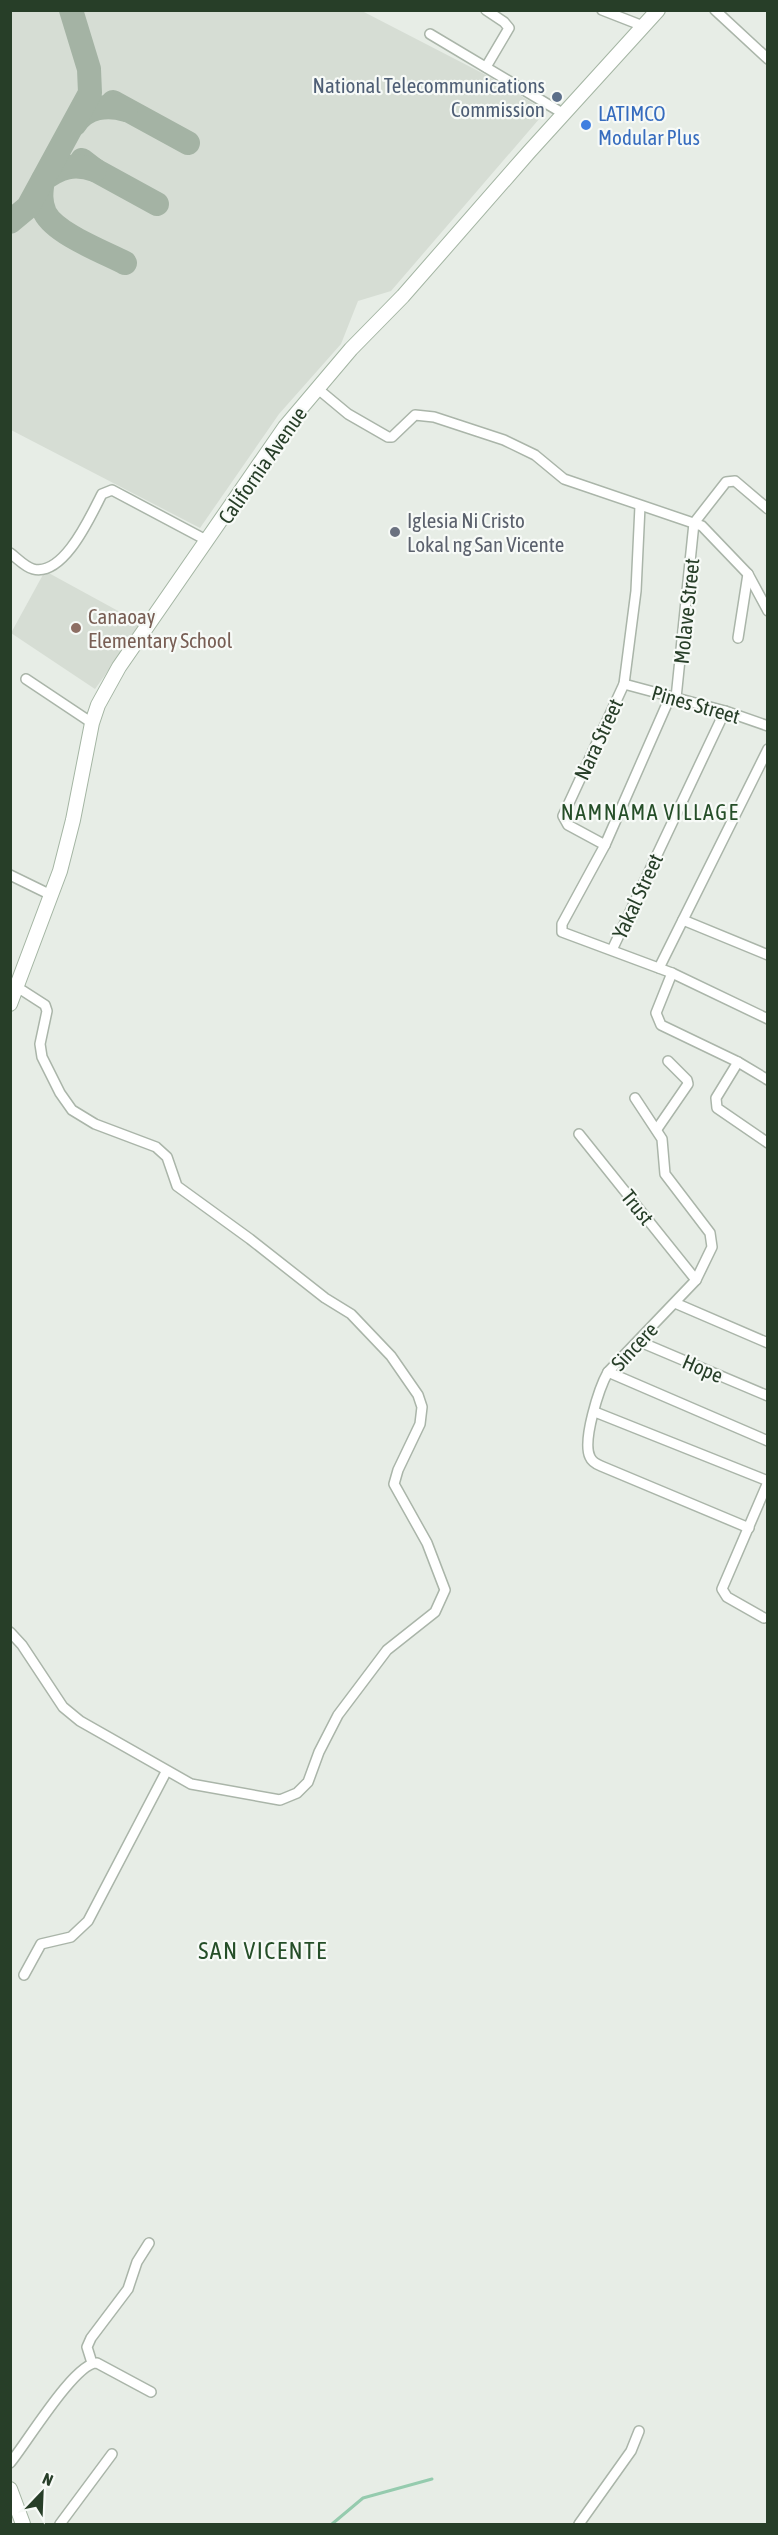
<svg xmlns="http://www.w3.org/2000/svg" width="778" height="2535" viewBox="0 0 778 2535" font-family="'Asap Condensed',sans-serif">
<rect width="100%" height="100%" fill="#e7ede6"/>
<g fill="#d6ddd4">
<polygon points="10,11 362,11 486,75 546,111 391,291 358,301 341,344 279,414 200,528 11,430"/>
<polygon points="45,571 142,624 95,689 11,633"/>
</g>
<g fill="none" stroke-linecap="round" stroke-linejoin="round">
<polyline stroke="#95cbae" stroke-width="3" points="332,2524 363,2498 432,2479"/>
<g stroke="#a4b3a4" stroke-width="24">
<polyline points="113,102 188,143"/>
<path d="M75,124C86,107 107,104 126,110"/>
<polyline points="82,160 95,170 157,204"/>
<path d="M95,170C74,163 60,167 43,180C41,192 40,202 45,213C56,234 104,252 125,263"/>
<polyline points="10,222 28,207 90,93 89,69 71,10"/>
</g>
<g stroke="#aab5a9" stroke-width="12">
<g id="street">
<polyline points="486,10 504,22 509,28 486,67"/>
<polyline points="602,10 643,26"/>
<polyline points="715,10 768,59"/>
<polyline points="430,34 564,114"/>
<polyline points="318,389 348,414 388,437 392,437 415,415 434,417 504,440 535,455 564,479 702,526 748,574 768,611"/>
<polyline points="694,523 726,482 735,481 768,509"/>
<path d="M10,553C17,558 25,567 33,569C64,577 91,515 102,494L112,490L208,541"/>
<polyline points="738,638 748,574"/>
<polyline points="26,679 92,723"/>
<polyline points="624,684 725,711 768,726"/>
<polyline points="670,697 605,845 562,924 562,932 672,973 768,1019"/>
<polyline points="676,698 694,523"/>
<polyline points="605,845 568,825 563,816 624,684 636,591 640,506"/>
<polyline points="10,875 51,895"/>
<polyline points="683,920 768,955"/>
<polyline points="612,950 725,711"/>
<polyline points="659,968 768,749"/>
<polyline points="672,973 656,1013 661,1025 738,1062 768,1080"/>
<polyline points="738,1062 716,1098 717,1108 768,1143"/>
<path d="M635,1098L662,1139L665,1174L710,1233L712,1247L696,1280L608,1372C599,1388 582,1441 590,1457C592,1462 596,1464 601,1466L749,1528"/>
<polyline points="657,1129 688,1084 687,1080 668,1061"/>
<polyline points="579,1134 696,1280"/>
<polyline points="675,1303 768,1343"/>
<polyline points="638,1341 768,1396"/>
<polyline points="608,1372 768,1441"/>
<polyline points="595,1412 768,1481"/>
<polyline points="764,1618 727,1597 722,1589 768,1482"/>
<polyline points="10,1632 22,1645 63,1707 80,1721 191,1784 280,1800 297,1793 308,1782 319,1752 338,1715 387,1650 435,1612 445,1590 427,1543 394,1484 398,1470 420,1424 422,1407 418,1395 391,1356 351,1314 325,1298 250,1239 177,1186 167,1157 156,1147 95,1124 72,1110 60,1093 42,1057 40,1044 47,1011 45,1005 17,987"/>
<polyline points="24,1975 41,1944 71,1937 88,1921 166,1772"/>
<polyline points="92,2363 87,2347 91,2338 128,2289 137,2262 149,2243"/>
<path d="M10,2463C26,2444 75,2362 97,2363L151,2392"/>
<polyline points="60,2524 112,2454"/>
<polyline points="579,2524 631,2451 639,2431"/>
</g>
</g>
<g stroke="#a4b5a3" stroke-width="16">
<g id="secondary">
<polyline points="10,1004 60,871 73,820 92,723 98,705 119,667 285,427 351,349 403,296 529,152 658,10"/>
<polyline points="10,2489 23,2524"/>
</g>
</g>
<use href="#street" stroke="#fff" stroke-width="9"/>
<use href="#secondary" stroke="#fff" stroke-width="14"/>
</g>
<circle fill="#5c6f8a" stroke="#f7faf7" stroke-width="2" cx="557" cy="97" r="6"/>
<circle fill="#3f7fe0" stroke="#f7faf7" stroke-width="2" cx="586" cy="125" r="6"/>
<circle fill="#6b7280" stroke="#f7faf7" stroke-width="2" cx="395" cy="532" r="6"/>
<circle fill="#8d6e63" stroke="#f7faf7" stroke-width="2" cx="76" cy="628" r="6"/>
<g text-anchor="middle" dominant-baseline="central" stroke-width="4.5" stroke-linejoin="round" paint-order="stroke">
<g font-size="21" fill="#4e5e75" stroke="#f7faf7" text-anchor="end">
<text x="545" y="85">National Telecommunications<tspan x="545" dy="24">Commission</tspan></text>
</g>
<g font-size="21" fill="#366cbe" stroke="#f7faf7" text-anchor="start">
<text x="598" y="113">LATIMCO<tspan x="598" dy="24">Modular Plus</tspan></text>
</g>
<g font-size="21" fill="#273e28" stroke="#f7faf7">
<text transform="translate(262 465) rotate(-55)">California Avenue</text>
<text transform="translate(686 611) rotate(-84)">Molave Street</text>
<text transform="translate(696 704) rotate(16)">Pines Street</text>
<text transform="translate(598 739) rotate(-65)">Nara Street</text>
<text transform="translate(637 896) rotate(-65)">Yakal Street</text>
<text transform="translate(638 1207) rotate(51)">Trust</text>
<text transform="translate(634 1346) rotate(-47)">Sincere</text>
<text transform="translate(703 1368) rotate(23)">Hope</text>
</g>
<g font-size="21" fill="#5b616d" stroke="#f7faf7" text-anchor="start">
<text x="407" y="520">Iglesia Ni Cristo<tspan x="407" dy="24">Lokal ng San Vicente</tspan></text>
</g>
<g font-size="21" fill="#785e54" stroke="#f7faf7" text-anchor="start">
<text x="88" y="616">Canaoay<tspan x="88" dy="24">Elementary School</tspan></text>
</g>
<g font-size="22" letter-spacing="1.5" fill="#254e28" stroke="#f7faf7">
<text x="650" y="812">NAMNAMA VILLAGE</text>
</g>
<g font-size="24" letter-spacing="1.5" fill="#254e28" stroke="#f7faf7">
<text x="263" y="1950">SAN VICENTE</text>
</g>
</g>
<rect width="778" height="2535" fill="none" stroke="#273e28" stroke-width="24"/>
<g transform="translate(42 2493) rotate(23)" stroke="#f7faf7" stroke-width="4.5" paint-order="stroke">
<path d="M0-4.5L10 22L0 15L-10 22Z" fill="#273e28"/>
<text y="-9" font-size="16" font-weight="bold" text-anchor="middle" fill="#273e28">N</text>
</g>
</svg>
